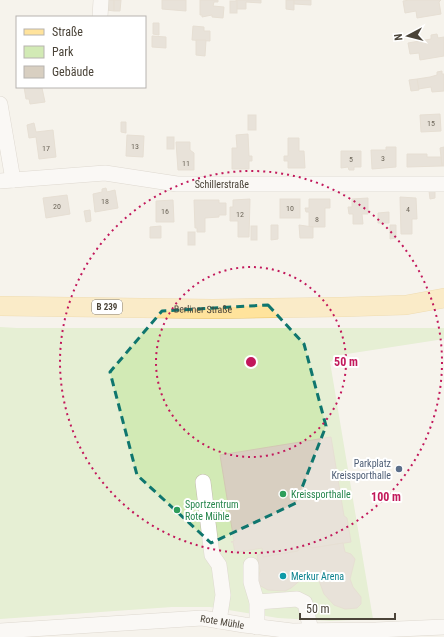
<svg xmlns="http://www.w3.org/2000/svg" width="444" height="637" viewBox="0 0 444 637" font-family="'Roboto Condensed',sans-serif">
<rect width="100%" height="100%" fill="#f6f3ec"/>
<polygon fill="#d2eab5" points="0,327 17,328 444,328 444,339 340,355 330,362 373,619 331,621 278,618 210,607 172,607 0,619"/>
<g fill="#d8cfc1" stroke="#d3c7b4">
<polygon points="107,0 114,0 114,11 107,10"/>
<polygon points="114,0 121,0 120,11 114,11"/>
<polygon points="162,0 186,0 186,11 162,9"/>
<polygon points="200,0 218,0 218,2 214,2 213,6 224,7 223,18 212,17 212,15 202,17 202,15 200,15"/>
<polygon points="236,0 261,0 261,3 246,2 246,9 237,9"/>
<polygon points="286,0 294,0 294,10 286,9"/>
<polygon points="294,0 311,0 311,5 294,4"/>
<polygon points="410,0 441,0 439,2 441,14 417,18 416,11 405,13 403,1"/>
<rect x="230" y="1" width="7" height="12"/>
<polygon points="153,23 159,23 159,35 153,34"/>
<polygon points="193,26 204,27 204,31 210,31 210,41 192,40"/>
<polygon points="437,34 438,38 444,37 444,56 420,60 419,53 410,54 408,43 431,39 431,35"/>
<polygon points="152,36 166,37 166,48 152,47"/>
<polygon points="196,40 206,40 205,56 196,55"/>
<polygon points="442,71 442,74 444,74 444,91 432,92 431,87 418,89 417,79 430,77 437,75 437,72"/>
<polygon points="417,79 419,90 411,91 409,80"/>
<polygon points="24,87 42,88 45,102 30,104 29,99 26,99"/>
<polygon points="440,114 441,131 421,132 420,115"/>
<rect x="248" y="115" width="8" height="15"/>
<polygon points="121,122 126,122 126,133 121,132"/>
<polygon points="34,123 36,132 53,130 56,157 39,159 36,137 29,138 27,125"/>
<polygon points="248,134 249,156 252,156 252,161 249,161 249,169 232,169 232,148 237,148 236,135"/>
<polygon points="127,135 144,136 143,157 126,156"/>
<rect x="167" y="137" width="7" height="12"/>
<polygon points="288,138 299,138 299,151 304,151 305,168 288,168 288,161 284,161 284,156 288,156"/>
<polygon points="176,142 190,142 190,150 194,153 194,170 178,170"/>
<polygon points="386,147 396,147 396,167 372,169 371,150 386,150"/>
<polygon points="444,147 444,166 442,166 440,148"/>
<polygon points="341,151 361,151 361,167 354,167 354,170 349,170 348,167 341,168"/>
<polygon points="407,154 427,154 427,157 441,157 442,166 407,167"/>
<polygon points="106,188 107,192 115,190 118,208 95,212 93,194 102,192 102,189"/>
<polygon points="429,191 435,191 435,198 430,199"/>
<polygon points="67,195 70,214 46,218 43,198"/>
<polygon points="400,197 416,198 417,219 412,219 412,234 401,234"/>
<polygon points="368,198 368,214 362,214 363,224 353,224 353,214 349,214 348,207 352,207 352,199"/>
<polygon points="250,199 249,237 238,237 238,221 230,221 230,207 233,207 233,200"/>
<rect x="280" y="199" width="20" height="19"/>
<polygon points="309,199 330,199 330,208 325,208 325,227 309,227 309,212 306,212 305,208 309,208"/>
<polygon points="173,200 174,222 156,222 156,201"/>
<polygon points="194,200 219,200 219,203 226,203 226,215 219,215 219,217 205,218 205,232 197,232 197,228 195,228"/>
<polygon points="90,210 91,221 86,222 84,211"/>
<polygon points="389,212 389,223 378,223 378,213"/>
<polygon points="271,225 278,225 278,239 271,240"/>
<polygon points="299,225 313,227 313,238 300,238"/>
<polygon points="390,225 396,225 396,238 390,239"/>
<polygon points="161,226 161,238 150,238 150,227"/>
<rect x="251" y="226" width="6" height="14"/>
<rect x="188" y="232" width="7" height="13"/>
<polygon points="331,437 344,516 347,518 351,542 312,548 309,546 300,547 298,551 263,557 262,548 233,553 235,552 233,542 231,542 234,541 220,455"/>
<polygon points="343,543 345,552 351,554 355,559 350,579 353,587 361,597 361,604 357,608 345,609 334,605 324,594 318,578 312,576 303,578 291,588 285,591 268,590 257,584 260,571 257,555 263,554 263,557 298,551 300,547 309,546 312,548"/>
</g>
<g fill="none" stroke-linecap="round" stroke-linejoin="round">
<g stroke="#c2bbae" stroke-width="16">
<g id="minor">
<polyline points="100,17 101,0"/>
<polyline points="0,104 13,180"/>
<path id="s1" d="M0,181L105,173L177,184H444"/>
<polyline points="203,482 212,555 219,565 223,595 219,621"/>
<polyline points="251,565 251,582 257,602 257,627"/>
<polyline points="257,602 297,599 305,603 311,631"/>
<path id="s2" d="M0,631L202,618L244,625L292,631L376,630L444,627"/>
</g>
</g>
<g stroke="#e6c16a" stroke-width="20">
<g id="major">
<path id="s3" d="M0,306L213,309L342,307L406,305L444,298"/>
</g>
</g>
<use href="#minor" stroke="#fff" stroke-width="15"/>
<use href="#major" stroke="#ffe39c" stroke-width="19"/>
</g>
<path d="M0 0H444V637H0ZM268,305L304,344L326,426L296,503L211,543L137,475L110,372L162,311Z" fill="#f6f3ec" fill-opacity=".55" fill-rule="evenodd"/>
<path fill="none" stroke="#0f766e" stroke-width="3" stroke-dasharray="8 5" stroke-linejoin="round" d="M268,305L304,344L326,426L296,503L211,543L137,475L110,372L162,311Z"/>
<g fill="none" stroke="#c2185b" stroke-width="2" stroke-dasharray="2 4">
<circle cx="251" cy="362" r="95"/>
<circle cx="251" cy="362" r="191"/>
</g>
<circle fill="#5c6f8a" stroke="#fff" stroke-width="1.5" cx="399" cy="469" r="4"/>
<g fill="#2e9e5b" stroke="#fff" stroke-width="1.5">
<circle cx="283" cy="494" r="4"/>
<circle cx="177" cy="510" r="4"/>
</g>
<circle fill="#0f9aa8" stroke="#fff" stroke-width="1.5" cx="283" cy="576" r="4"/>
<g text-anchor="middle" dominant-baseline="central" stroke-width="4" stroke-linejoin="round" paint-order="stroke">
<g font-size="8" fill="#6e675b">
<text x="431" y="123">15</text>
<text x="135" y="146">13</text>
<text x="46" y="148">17</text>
<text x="383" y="158">3</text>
<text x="351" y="159">5</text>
<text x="186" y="163">11</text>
<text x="105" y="201">18</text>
<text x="57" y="206">20</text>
<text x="290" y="208">10</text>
<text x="408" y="209">4</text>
<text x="165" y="211">16</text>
<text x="240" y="214">12</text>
<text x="317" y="219">8</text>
</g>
<rect fill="#fff" stroke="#817c74" stroke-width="1" x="92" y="300" width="30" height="14" rx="3"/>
<g font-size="9" font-weight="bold" fill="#4b4439">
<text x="107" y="307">B 239</text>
</g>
<g font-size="10" fill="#4b4439" stroke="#fff">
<text stroke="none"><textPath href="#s1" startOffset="223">Schillerstraße</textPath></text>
<text stroke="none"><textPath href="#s3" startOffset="203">Berliner Straße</textPath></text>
<text stroke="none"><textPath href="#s2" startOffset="223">Rote Mühle</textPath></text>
</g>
<g font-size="10" fill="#4e5e75" stroke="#fff" text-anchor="end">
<text x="391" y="463">Parkplatz<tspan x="391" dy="12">Kreissporthalle</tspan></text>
</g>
<g font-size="10" fill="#27864d" stroke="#fff" text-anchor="start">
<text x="291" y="494">Kreissporthalle</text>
<text x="185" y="504">Sportzentrum<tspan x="185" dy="12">Rote Mühle</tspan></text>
</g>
<g font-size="10" fill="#0d838f" stroke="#fff" text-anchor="start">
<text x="291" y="576">Merkur Arena</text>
</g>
</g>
<circle cx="251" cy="362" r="6" fill="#c2185b" stroke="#fff" stroke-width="2"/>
<g font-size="12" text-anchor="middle" font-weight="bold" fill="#c2185b" stroke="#fff" stroke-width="4" stroke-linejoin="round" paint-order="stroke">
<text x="346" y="366">50 m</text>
<text x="386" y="501">100 m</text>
</g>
<rect x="16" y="16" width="130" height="72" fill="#ffffff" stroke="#b7b4b0"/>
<rect x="24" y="29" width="20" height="6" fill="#ffe39c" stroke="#b7b4b0"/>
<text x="52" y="36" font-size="12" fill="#4b4439">Straße</text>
<rect x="24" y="46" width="20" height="12" fill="#d2eab5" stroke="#b7b4b0"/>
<text x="52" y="56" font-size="12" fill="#4b4439">Park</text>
<rect x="24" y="66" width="20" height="12" fill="#d8cfc1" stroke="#b7b4b0"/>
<text x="52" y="76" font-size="12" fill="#4b4439">Gebäude</text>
<g transform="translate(408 36) rotate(263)" stroke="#ffffff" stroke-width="3" paint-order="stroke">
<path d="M0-3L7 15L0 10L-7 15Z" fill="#4b4439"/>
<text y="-6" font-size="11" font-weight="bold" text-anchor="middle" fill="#4b4439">N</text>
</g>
<path d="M300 613v6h95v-6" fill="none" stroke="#4b4439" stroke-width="2"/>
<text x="306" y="613" font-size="12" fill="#4b4439" stroke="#ffffff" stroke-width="3" paint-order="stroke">50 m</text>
</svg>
